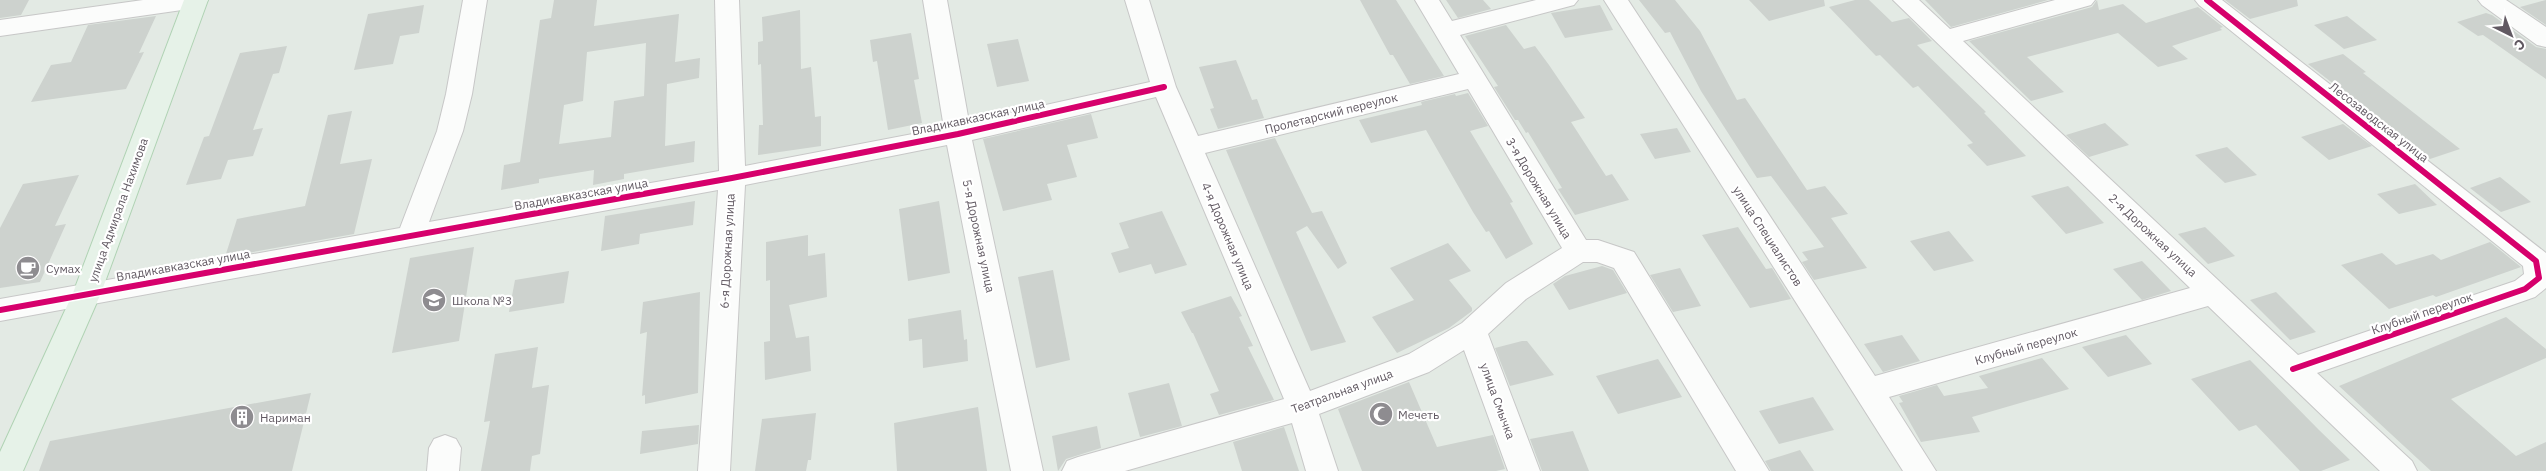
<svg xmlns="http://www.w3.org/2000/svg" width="2546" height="471" viewBox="0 0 2546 471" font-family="'IBM Plex Sans',sans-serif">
<rect width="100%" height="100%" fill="#e3eae4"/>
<g fill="#cdd2ce" fill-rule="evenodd">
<polygon points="0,0 29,0 21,15 0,18"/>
<path d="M554,0H597L594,26L679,14L675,62L700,58L699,78L667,84L665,146L695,141L694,162L624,174V179L593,185L594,170L539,179V183L501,190L504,165L520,162L540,20L551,18ZM646,43L644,96L614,101L611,137L559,144L564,105L583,101L587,52Z"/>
<polygon points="1360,0 1396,0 1444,76 1410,84 1393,55 1390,55"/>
<polygon points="1446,0 1483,0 1491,9 1458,18"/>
<polygon points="1639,0 1675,0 1700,31 1737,100 1745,98 1807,190 1825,186 1848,214 1831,218 1867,268 1814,280 1802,262 1808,260 1802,252 1824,247 1771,176 1757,178 1701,91 1670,32 1665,33"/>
<polygon points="1749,0 1824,0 1825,6 1769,21"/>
<polygon points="1855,0 1869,0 1892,22 1909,18 1932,41 1917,45 1986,112 1984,113 2026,156 1987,166 1967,145 1973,143 1918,86 1913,88 1880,55 1876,56 1829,7"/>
<polygon points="1925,0 2048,0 1951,27"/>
<polygon points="2097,0 2099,10 2123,4 2146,23 2198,7 2223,27 2220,28 2222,30 2172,46 2188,59 2158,67 2118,33 2027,57 2064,92 2031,101 1969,41 2092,7"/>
<polygon points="2225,0 2297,0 2298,6 2250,19"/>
<polygon points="2546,0 2546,25 2520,7"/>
<polygon points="424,5 419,33 400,36 393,64 354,70 368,14"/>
<polygon points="1600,5 1613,30 1565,38 1551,13"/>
<polygon points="800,10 801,69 811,67 815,117 821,116 821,146 758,155 759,125 763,125 761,64 758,65 758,42 763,41 762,17"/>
<polygon points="2486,13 2492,15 2536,47 2546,49 2546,79 2483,35 2478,36 2457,22"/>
<polygon points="156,16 139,53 144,52 126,89 31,102 51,65 71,62 88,25"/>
<polygon points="2347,16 2377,40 2344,49 2314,25"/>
<polygon points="1506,25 1524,49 1535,46 1549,65 1585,118 1571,122 1606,176 1612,174 1629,200 1575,215 1558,189 1562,188 1528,132 1526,133 1518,120 1515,120 1494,87 1498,86 1465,36"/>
<polygon points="911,33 919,79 914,80 922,123 888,130 877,61 873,62 870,40"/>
<polygon points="1018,39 1029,81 997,87 987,44"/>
<polygon points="287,46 279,73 273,74 253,130 263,128 253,156 228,160 221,179 186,185 204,137 209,136 240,53"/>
<polygon points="2343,54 2366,72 2363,73 2460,149 2430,159 2308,64"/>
<polygon points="1236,60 1252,100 1257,99 1264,118 1218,129 1210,109 1214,108 1199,67"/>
<polygon points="1468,93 1488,126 1470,131 1513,202 1510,203 1533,244 1506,259 1489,231 1486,232 1473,212 1426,130 1371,143 1359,120 1422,105 1421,102 1455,94 1456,96"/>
<polygon points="352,111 340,164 372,159 354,234 225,257 237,219 305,206 328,115"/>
<polygon points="1091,114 1098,138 1067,145 1077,177 1047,184 1052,200 1003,211 983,139"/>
<polygon points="2105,123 2129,145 2089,157 2066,135"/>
<polygon points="2343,124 2372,146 2329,160 2301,137"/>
<polygon points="1677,128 1691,152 1655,159 1640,134"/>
<polygon points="1275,138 1312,213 1322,211 1347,263 1338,269 1307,226 1296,232 1346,342 1311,351 1226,150"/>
<polygon points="2227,147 2257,175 2225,183 2195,155"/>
<polygon points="79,175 55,226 66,224 40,282 0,288 0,228 23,184"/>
<polygon points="2500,177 2531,202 2501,212 2470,188"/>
<polygon points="2415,184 2437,205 2399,214 2377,194"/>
<polygon points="2068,186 2104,223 2066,234 2031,196"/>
<polygon points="695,201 693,225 640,234 639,244 601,251 605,216"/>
<polygon points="939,201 950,273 908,281 899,209"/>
<polygon points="1162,211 1187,265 1155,274 1151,264 1119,273 1111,253 1129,248 1119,223"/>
<polygon points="1738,227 1766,269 1772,268 1791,299 1750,308 1702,235"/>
<polygon points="2205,227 2235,256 2208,264 2178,234"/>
<polygon points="1949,231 1974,261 1934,271 1910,241"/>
<polygon points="808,235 808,256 825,253 827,297 789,305 796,338 809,336 811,371 765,380 764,342 770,341 770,280 766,281 766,242"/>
<polygon points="2490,242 2521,267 2436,297 2433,295 2389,309 2341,265 2382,253 2396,265 2433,254 2441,260"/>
<polygon points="1448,243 1471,271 1449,280 1472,308 1472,311 1449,328 1397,353 1372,317 1414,300 1390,268"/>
<polygon points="474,247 459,341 392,353 410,258"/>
<polygon points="2142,261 2171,291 2142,300 2113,269"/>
<polygon points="1602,266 1613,270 1627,293 1569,310 1553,284 1565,276"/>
<polygon points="1680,268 1701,306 1673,312 1650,275"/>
<polygon points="1053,270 1070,360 1036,368 1018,277"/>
<polygon points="569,271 564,303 509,312 515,280"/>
<polygon points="700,292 698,393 645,404 645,395 642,396 647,332 640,334 643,302"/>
<polygon points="2276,292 2316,332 2290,340 2250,300"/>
<polygon points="1231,296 1242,316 1239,317 1253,346 1248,347 1274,400 1219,415 1210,394 1219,391 1193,333 1192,333 1181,312"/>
<polygon points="961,310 964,340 967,339 968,361 923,368 922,339 909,341 908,319"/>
<polygon points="2506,317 2546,349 2546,358 2451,399 2516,456 2546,442 2546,471 2431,471 2339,386"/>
<polygon points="1902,335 1920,361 1883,372 1864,344"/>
<polygon points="2126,335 2152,364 2108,377 2082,347"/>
<polygon points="1522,341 1527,341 1554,375 1510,386 1495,348"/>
<polygon points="538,347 532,388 549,385 540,454 532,456 530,471 481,471 490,421 484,422 495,354"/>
<polygon points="2042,358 2069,389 1972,417 1980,432 1921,442 1899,403 1903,402 1899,396 1937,385 1944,396 1988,388 1979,376"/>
<polygon points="1658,359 1682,397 1618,414 1596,376"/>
<polygon points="2250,360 2319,430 2350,460 2321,471 2300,471 2256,425 2239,431 2191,379"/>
<polygon points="1409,382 1437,447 1493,435 1505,469 1496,471 1362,471 1338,409"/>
<polygon points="1169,383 1182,426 1140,437 1128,393"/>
<polygon points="311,393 292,471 39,471 50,441"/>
<polygon points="1813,397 1834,430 1779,444 1759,411"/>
<polygon points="978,407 987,471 897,471 894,423"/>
<polygon points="816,413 811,460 808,460 806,471 755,471 762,419"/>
<polygon points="699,425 698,444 640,454 642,431"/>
<polygon points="1097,426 1101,448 1066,459 1058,471 1052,436"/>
<polygon points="1284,427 1299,471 1242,471 1233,442"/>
<polygon points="1573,431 1589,471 1542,471 1530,439"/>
<polygon points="1800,450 1814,471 1771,471 1765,461"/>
</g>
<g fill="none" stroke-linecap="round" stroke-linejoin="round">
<g stroke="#c7c7c7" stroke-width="2">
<g id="minor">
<polygon points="143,0 208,0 204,5 196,8 0,36 0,20"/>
<path d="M463,0H487L472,94L463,131L429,222L719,171L715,0H739L745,166L944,128L923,0H947L969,122L1150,82L1125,0H1149L1176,87L1198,136L1459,74L1415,0H1439L1452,21L1536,0H1578L1574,5L1460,35L1586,240H1598L1634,252L1769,471H1736L1614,268L1597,262H1583L1526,299L1488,334L1540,471H1508L1464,350L1429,372L1319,414L1338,471H1306L1292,423L1125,471H1062L1067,461L1078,457L1284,399L1156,97L972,140L1043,471H1011L947,145L745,185L730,471H698L718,190L0,321V299L400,228L437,131L446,94ZM1468,89L1562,248L1506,283L1462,323L1409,354L1310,391L1205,153Z"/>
<polygon points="1604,0 1628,0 1875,376 2190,288 1893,0 1919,0 1950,29 2055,0 2095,0 2091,5 1963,41 2298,355 2515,281 2524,274 2523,266 2199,5 2195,0 2222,0 2546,253 2546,288 2535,297 2317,373 2412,461 2417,471 2380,471 2208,306 1889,397 1936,471 1903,471"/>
<polygon points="2478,0 2506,0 2546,27 2546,47 2537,45 2482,5"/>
<polygon points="445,435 456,439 461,448 459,471 427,471 429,448 434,439"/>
</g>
</g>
<g stroke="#b0d3b4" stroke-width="2">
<polygon id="major" points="184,0 208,0 101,293 23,471 0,471 0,452 73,293"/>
</g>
<use href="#minor" fill="#fbfcfb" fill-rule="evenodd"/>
<use href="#major" fill="#e6f2e8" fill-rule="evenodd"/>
<g stroke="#fff" stroke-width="9">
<g id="cycleway">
<polyline points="2207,0 2536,261 2539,278 2525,289 2293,369"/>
<polyline points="0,310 732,178 958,134 1164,87"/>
</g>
</g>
<use href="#cycleway" stroke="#d6006c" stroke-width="6"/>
</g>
<defs>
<g id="cafe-disc" transform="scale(1.25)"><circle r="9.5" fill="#8e8c90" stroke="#fff"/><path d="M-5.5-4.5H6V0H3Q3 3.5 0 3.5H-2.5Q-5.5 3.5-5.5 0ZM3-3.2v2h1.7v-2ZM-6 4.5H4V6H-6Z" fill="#fff"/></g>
<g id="school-disc" transform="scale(1.25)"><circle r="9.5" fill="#8e8c90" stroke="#fff"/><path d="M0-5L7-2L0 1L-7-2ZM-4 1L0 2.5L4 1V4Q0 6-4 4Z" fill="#fff"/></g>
<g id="mosque-disc" transform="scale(1.25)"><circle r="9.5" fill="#8e8c90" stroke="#fff"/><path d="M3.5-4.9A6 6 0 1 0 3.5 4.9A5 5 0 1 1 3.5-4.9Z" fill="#fff"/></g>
<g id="building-disc" transform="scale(1.25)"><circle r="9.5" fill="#8e8c90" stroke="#fff"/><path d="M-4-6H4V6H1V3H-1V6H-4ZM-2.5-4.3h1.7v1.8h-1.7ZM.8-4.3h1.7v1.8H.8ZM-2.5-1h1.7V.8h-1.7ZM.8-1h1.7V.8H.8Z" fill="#fff"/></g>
</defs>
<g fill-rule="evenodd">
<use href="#cafe-disc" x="28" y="268"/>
<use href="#school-disc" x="434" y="300"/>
<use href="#mosque-disc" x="1381" y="414"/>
<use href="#building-disc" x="242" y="417"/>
</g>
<g text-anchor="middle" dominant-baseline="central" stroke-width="4.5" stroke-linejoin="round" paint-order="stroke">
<g font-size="12" fill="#615962" stroke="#fff">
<text transform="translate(1331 113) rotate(-14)">Пролетарский переулок</text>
<text transform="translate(978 117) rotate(-12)">Владикавказская улица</text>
<text transform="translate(2379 122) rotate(38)">Лесозаводская улица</text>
<text transform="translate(1539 188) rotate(59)">3-я Дорожная улица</text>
<text transform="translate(581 194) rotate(-10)">Владикавказская улица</text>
<text transform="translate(118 210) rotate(-70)">улица Адмирала Нахимова</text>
<text transform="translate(2153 235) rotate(43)">2-я Дорожная улица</text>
<text transform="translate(979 236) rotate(78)">5-я Дорожная улица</text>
<text transform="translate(1228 236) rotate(67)">4-я Дорожная улица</text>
<text transform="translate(1768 236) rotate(57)">улица Специалистов</text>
<text transform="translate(727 251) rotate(-87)">6-я Дорожная улица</text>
<text transform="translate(183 265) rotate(-10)">Владикавказская улица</text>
<text transform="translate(2422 313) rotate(-19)">Клубный переулок</text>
<text transform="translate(2026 346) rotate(-16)">Клубный переулок</text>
<text transform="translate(1342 391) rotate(-20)">Театральная улица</text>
<text transform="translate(1498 401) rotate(70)">улица Смычка</text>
</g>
<g font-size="12" fill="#615962" stroke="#fff" text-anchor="start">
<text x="46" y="268">Сумах</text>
<text x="452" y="300">Школа №3</text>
<text x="1398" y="414">Мечеть</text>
<text x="260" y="417">Нариман</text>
</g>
</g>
<g transform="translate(2511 35) rotate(138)" stroke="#ffffff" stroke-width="4" paint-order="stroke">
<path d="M0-4L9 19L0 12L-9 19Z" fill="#615962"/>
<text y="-8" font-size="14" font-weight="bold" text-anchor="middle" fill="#615962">С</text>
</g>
</svg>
